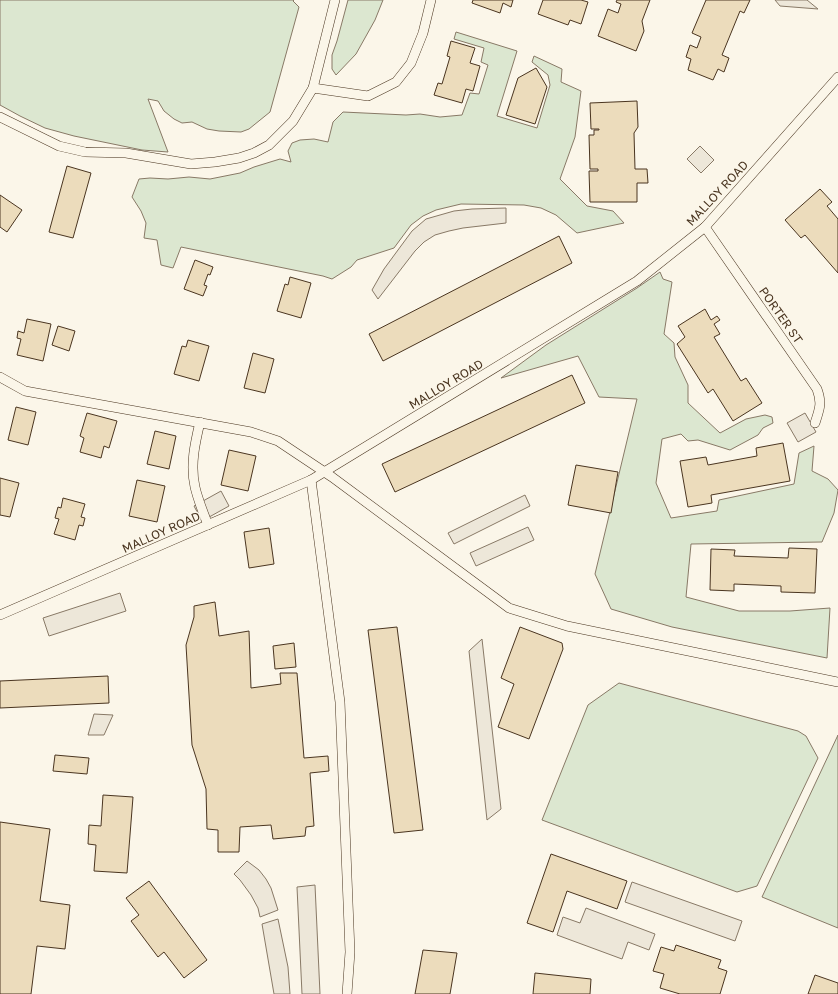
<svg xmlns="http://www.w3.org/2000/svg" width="838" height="994" viewBox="0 0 838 994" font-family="'Golos Text',sans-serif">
<rect width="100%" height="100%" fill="#fbf6e9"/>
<g fill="#dce7d0" stroke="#887966">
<polygon points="0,0 294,0 293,1 299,7 270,112 249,129 241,132 219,131 207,129 192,122 182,123 174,119 164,111 158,101 148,99 168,152 142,150 74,136 45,128 20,116 0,105"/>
<polygon points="348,0 383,0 375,20 356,54 336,75 332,69 332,55 337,41"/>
<polygon points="456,32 517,51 497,116 537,128 550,85 548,75 532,62 534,56 562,69 561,82 581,91 575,137 560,179 587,206 613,211 624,223 577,233 556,215 541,208 524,205 461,204 436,210 423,216 411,225 394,248 357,260 351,267 332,279 323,276 181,247 173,268 161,265 157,240 144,238 146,223 141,211 132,197 139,179 150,178 168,179 189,177 210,179 240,173 254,167 280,159 291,162 288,151 292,143 300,140 314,139 328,142 333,122 343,112 406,115 420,114 440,117 462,115 470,93 479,94 488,65 481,62 484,48 454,39"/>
<polygon points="660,272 663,279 672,282 664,334 674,343 675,357 688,385 688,403 720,433 746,419 765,415 772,417 773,423 763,428 758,435 730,450 698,440 688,441 681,434 662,439 656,483 671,518 717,511 719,500 794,484 799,453 814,446 812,471 828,479 838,490 834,513 822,542 691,544 686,597 739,611 790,611 830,608 827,658 672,627 611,609 595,574 637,399 599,397 578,356 501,378 546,345 637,288"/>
<polygon points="619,683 798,731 806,736 818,758 757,886 737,892 542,820 588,705"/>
<polygon points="838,735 838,928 762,897"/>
</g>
<g fill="#ede7d9" stroke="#887966">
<polygon points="775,0 807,0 818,9 780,6"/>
<polygon points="700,146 714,160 701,173 687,159"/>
<polygon points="506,208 506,223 463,228 449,231 435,235 424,242 415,251 378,299 372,290 384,269 412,231 426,219 454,211 472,209"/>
<polygon points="805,413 816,432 798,442 787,423"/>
<polygon points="221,491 229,506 202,521 194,506"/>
<polygon points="525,495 530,506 454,544 448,533"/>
<polygon points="528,527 534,540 476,566 470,553"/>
<polygon points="120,593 126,611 49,636 43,618"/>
<polygon points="482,639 501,809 487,820 469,651"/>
<polygon points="94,714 113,715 104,735 88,735"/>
<polygon points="247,861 259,870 266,879 271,888 278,910 260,917 258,908 251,895 240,880 234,874"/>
<polygon points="632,882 742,921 735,941 625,902"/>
<polygon points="315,885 320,994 302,994 297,887"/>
<polygon points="586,908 655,934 649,950 628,942 622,959 557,935 563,917 580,923"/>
<polygon points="278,919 288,967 290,994 274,994 262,924"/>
</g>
<g fill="#ecdcbc" stroke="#4a3520">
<polygon points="473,0 513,0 511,7 503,3 500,13 472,3"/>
<polygon points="543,0 581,0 588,2 581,24 570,20 568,25 538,14"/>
<polygon points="617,0 650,0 642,21 644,31 636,51 598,36 608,9 618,13 621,4 616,2"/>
<polygon points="706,0 750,0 744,13 740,11 722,55 729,58 724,72 718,69 713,80 688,70 691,59 686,57 690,45 697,48 701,37 692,33"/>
<polygon points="451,41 475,48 470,63 480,66 473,91 466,89 462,103 434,95 438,83 442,84 450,57 447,56"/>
<polygon points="536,68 547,87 535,124 506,115 518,78"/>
<polygon points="637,101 638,127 634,133 635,169 647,169 648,183 637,183 637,202 590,202 589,171 598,171 598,169 590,169 589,135 594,135 594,130 599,130 599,129 591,129 590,103"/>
<polygon points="67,166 91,173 73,238 49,232"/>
<polygon points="820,189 832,202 827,206 838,219 838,273 805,235 801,238 785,220"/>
<polygon points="0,195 22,210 7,232 0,227"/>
<polygon points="559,236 572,263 383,361 369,334"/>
<polygon points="195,260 213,267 210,275 208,274 204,285 207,286 203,296 184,289"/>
<polygon points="290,277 311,283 301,318 277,311 285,284 288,285"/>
<polygon points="705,309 711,320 717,316 720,320 714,324 720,334 714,337 741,381 746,378 762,403 733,421 713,389 708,393 677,344 685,337 678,326"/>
<polygon points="27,319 51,324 43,361 17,355 21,339 17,338 18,331 24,333"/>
<polygon points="58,326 75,331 69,351 52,345"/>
<polygon points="188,340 209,346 199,381 174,374 182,346 186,347"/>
<polygon points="253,353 274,359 265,393 244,388"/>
<polygon points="572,375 585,403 395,492 382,464"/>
<polygon points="16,407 36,412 28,445 8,440"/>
<polygon points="87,413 117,421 109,448 104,446 101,458 80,452 84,438 80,436"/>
<polygon points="155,431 176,436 169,469 147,464"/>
<polygon points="783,443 790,481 711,495 712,503 688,507 680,461 706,457 708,465 757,456 756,448"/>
<polygon points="229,450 256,456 248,491 221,485"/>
<polygon points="576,465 618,472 611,513 568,505"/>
<polygon points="0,478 19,483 10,517 0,515"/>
<polygon points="137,480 165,486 157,522 129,516"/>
<polygon points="63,498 85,504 81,517 85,518 83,526 79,525 75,540 54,534 59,519 55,518 58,507 61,508"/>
<polygon points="269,528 274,564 249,568 244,532"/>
<polygon points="789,548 817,549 815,593 781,592 781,586 734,584 734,591 710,590 711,549 735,550 734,556 788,558"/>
<polygon points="215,602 219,636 249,631 251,688 281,684 280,673 297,673 304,758 328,756 329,771 310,773 314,826 306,827 305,836 273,839 271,825 240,827 239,852 218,852 218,830 207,829 206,789 192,745 186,645 194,617 194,606"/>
<polygon points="397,627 423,830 394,833 368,630"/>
<polygon points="520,627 562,643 563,649 529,739 498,727 514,684 501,678"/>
<polygon points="294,643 296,667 275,669 273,646"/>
<polygon points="108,676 109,703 0,708 0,681"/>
<polygon points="55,755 89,758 87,774 53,771"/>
<polygon points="103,795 133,797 127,873 94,871 96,845 88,844 89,825 101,826"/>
<polygon points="0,822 50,829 40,901 70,905 65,949 37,946 31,994 0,994"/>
<polygon points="551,854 627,881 617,909 567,891 553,932 527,923"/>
<polygon points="149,881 207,960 184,978 164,952 158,957 131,921 139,915 126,898"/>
<polygon points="676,945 721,960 718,968 727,971 720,994 680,994 660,988 664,974 653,971 661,947 674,951"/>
<polygon points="423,950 457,953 450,994 415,994"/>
<polygon points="535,973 591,979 590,994 533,994"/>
<polygon points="815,975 838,983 838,994 808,994"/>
</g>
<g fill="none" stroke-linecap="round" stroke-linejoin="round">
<g stroke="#4a3520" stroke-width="10">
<g id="service">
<polyline points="313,88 368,96 396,82 411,63 423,33 431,0"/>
<polyline points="0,117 59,146 85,152 126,153 191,164 215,162 239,158 254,153 269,145 293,121 313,88 335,0"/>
<path d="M705,227L817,389C822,403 820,408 815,423"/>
<polyline points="0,377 25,391 251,432 278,441 332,477 509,608 567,626 838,682"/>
<path d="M200,422C195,443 190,465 195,487C198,500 203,512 208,525"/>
<polyline points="311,480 340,702 350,952 347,994"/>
<polyline points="0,615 311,480 637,281 705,227 838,77"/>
</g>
</g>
<use href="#service" stroke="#fbf6e9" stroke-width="9"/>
</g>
<g text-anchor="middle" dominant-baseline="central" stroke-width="3" stroke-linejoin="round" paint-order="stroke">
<g font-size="12" fill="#4a3520" stroke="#fbf6e9">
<text transform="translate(717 193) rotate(-47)">MALLOY ROAD</text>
<text transform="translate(781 315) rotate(55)">PORTER ST</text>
<text transform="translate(446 384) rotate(-31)">MALLOY ROAD</text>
<text transform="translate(161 532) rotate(-24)">MALLOY ROAD</text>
</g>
</g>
</svg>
